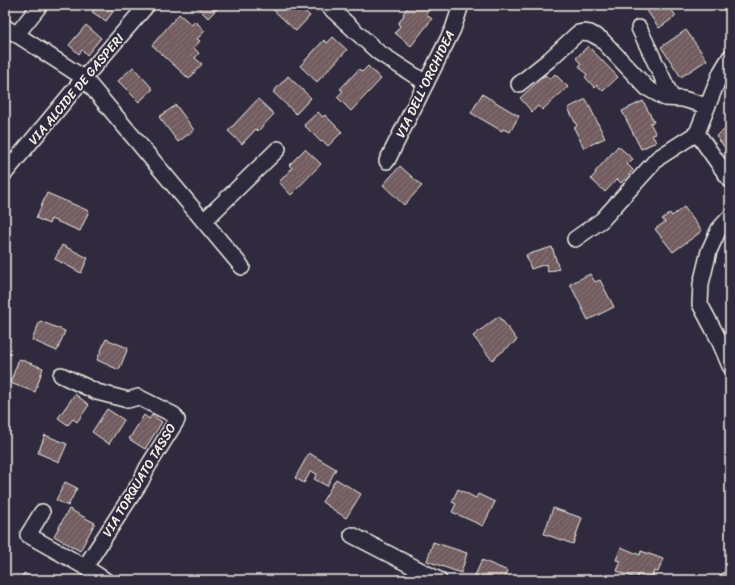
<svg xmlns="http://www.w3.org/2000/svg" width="735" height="585" viewBox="0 0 735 585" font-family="Sriracha,sans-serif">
<defs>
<pattern id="building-hatch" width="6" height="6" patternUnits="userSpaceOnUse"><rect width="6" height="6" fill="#725c60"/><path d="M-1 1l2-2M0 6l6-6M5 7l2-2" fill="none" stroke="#877477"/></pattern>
</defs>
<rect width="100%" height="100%" fill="#2f2a3d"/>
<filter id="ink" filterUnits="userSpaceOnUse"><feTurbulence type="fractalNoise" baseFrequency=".025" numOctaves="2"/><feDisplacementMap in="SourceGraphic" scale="8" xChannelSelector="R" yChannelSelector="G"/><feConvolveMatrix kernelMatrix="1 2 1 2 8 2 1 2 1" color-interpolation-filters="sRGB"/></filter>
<g filter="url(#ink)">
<g fill="url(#building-hatch)" stroke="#f4f1e8">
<polygon points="88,5 118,5 106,21 92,12 94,10"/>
<polygon points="195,5 221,5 208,18"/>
<polygon points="268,5 298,5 310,16 296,31"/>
<polygon points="409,5 430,5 432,7 426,14 432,19 411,46 395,33 400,26 398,24 404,15 403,14"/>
<polygon points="643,5 668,5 676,16 659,28"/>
<polygon points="179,14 192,25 195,21 205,31 197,39 200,41 194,48 199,53 195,58 202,64 189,79 152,45"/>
<polygon points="86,25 101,38 87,55 82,50 79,54 69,45"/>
<polygon points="686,30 707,60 681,77 661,47"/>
<polygon points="333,37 347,50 317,82 300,66 324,40 327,43"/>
<polygon points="588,46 618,77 603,91 597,85 595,88 585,77 587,75 579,66 581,64 576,58"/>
<polygon points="368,66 381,79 351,111 337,97 343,91 340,89 359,69 362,72"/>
<polygon points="133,67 153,89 139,102 118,81"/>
<polygon points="555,74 568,87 542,110 538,106 532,112 520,98 545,75 550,79"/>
<polygon points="288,76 311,98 296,114 273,92"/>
<polygon points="482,94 519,116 510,132 503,129 502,131 471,113"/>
<polygon points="258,99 274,114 258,131 256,129 242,144 228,131"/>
<polygon points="586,99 605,138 584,148 574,128 577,126 568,108"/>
<polygon points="643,101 654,122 650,123 656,134 652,135 656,142 641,149 622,111"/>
<polygon points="176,105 194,130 178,142 159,117"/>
<polygon points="318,112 323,117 325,115 342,132 328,146 323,141 321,142 304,125"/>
<polygon points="730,126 730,154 716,136"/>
<polygon points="618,146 633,159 627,164 633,170 621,183 617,179 605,192 591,179 596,173 595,172"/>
<polygon points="305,149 321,164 291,195 279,182 292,168 289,165"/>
<polygon points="400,166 422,186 404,205 383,185"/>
<polygon points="47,193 89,211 80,231 51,219 49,224 36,218"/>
<polygon points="684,207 702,231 673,252 655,229 665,222 662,219 670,213 672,216"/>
<polygon points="62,245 88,258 81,273 55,259"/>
<polygon points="552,247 559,269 548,272 546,264 531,269 526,255"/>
<polygon points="730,253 730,270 723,265 728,259 727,258"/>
<polygon points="590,274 595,282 600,280 614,307 588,320 570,284"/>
<polygon points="499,316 517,340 492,360 473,336"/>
<polygon points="40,321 65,331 57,351 32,340"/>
<polygon points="106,339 128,348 119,370 97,360"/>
<polygon points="5,350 10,353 5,364"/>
<polygon points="19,359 43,368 35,392 10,383"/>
<polygon points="75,394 89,405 77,422 73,419 68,425 58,418"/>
<polygon points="107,409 124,420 109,444 92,432"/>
<polygon points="144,415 149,419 152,415 162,422 145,449 129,439"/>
<polygon points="45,435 67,444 59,462 38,453"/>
<polygon points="309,453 336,469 327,486 314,479 317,474 311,471 304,483 295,478"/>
<polygon points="336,479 361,494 346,518 322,502"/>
<polygon points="65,482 77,488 68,506 56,500"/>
<polygon points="458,489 476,498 478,494 495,502 483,526 452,512 456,504 452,502"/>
<polygon points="553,508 582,518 573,544 544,534"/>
<polygon points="69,509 95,523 80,551 54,536"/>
<polygon points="433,542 467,553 461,573 427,561"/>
<polygon points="621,547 640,555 641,551 663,559 658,572 654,571 651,580 638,575 637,579 617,571 621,561 616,560"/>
<polygon points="482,560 508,571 504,580 473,580"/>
<polygon points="24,573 35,580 20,580"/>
</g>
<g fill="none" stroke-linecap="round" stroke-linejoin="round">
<g stroke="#f4f1e8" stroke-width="18">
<g id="minor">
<polyline points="327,5 378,52 426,83"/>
<polyline points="5,27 84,78 242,267"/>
<polyline points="639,28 672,98"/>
<polyline points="17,34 40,5"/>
<polyline points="519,84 549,60 578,33 583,32 590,33 601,39 647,88 665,98 683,99 707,106"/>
<polyline points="697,133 730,180"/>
<polyline points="387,161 453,29 461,5"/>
<polyline points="5,173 84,78 147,5"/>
<polyline points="730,217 719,229 709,251 701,284 700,304 718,338 730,366"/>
<polyline points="204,221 278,149"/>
<polyline points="575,239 602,220 658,158 697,133 721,72 730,57"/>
<polyline points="61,375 97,392 128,400 138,397 174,415 177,420 147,468 141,481 85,567"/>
<polyline points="42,512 28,535 85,567 105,580"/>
<polyline points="352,535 439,580"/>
<polyline points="727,580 730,579"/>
</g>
</g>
<use href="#minor" stroke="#2f2a3d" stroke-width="15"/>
</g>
</g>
<g text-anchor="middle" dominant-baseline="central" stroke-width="3.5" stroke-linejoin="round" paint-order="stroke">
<g font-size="13" fill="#f4f1e8" stroke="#2f2a3d">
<text transform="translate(425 84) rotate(-64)">VIA DELL'ORCHIDEA</text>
<text transform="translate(76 89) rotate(-50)">VIA ALCIDE DE GASPERI</text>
<text transform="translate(139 480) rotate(-59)">VIA TORQUATO TASSO</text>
</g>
</g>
<rect width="735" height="585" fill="none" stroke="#2f2a3d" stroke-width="20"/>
<rect x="10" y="10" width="715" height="565" fill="none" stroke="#f4f1e8" stroke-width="1.5" filter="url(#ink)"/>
</svg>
